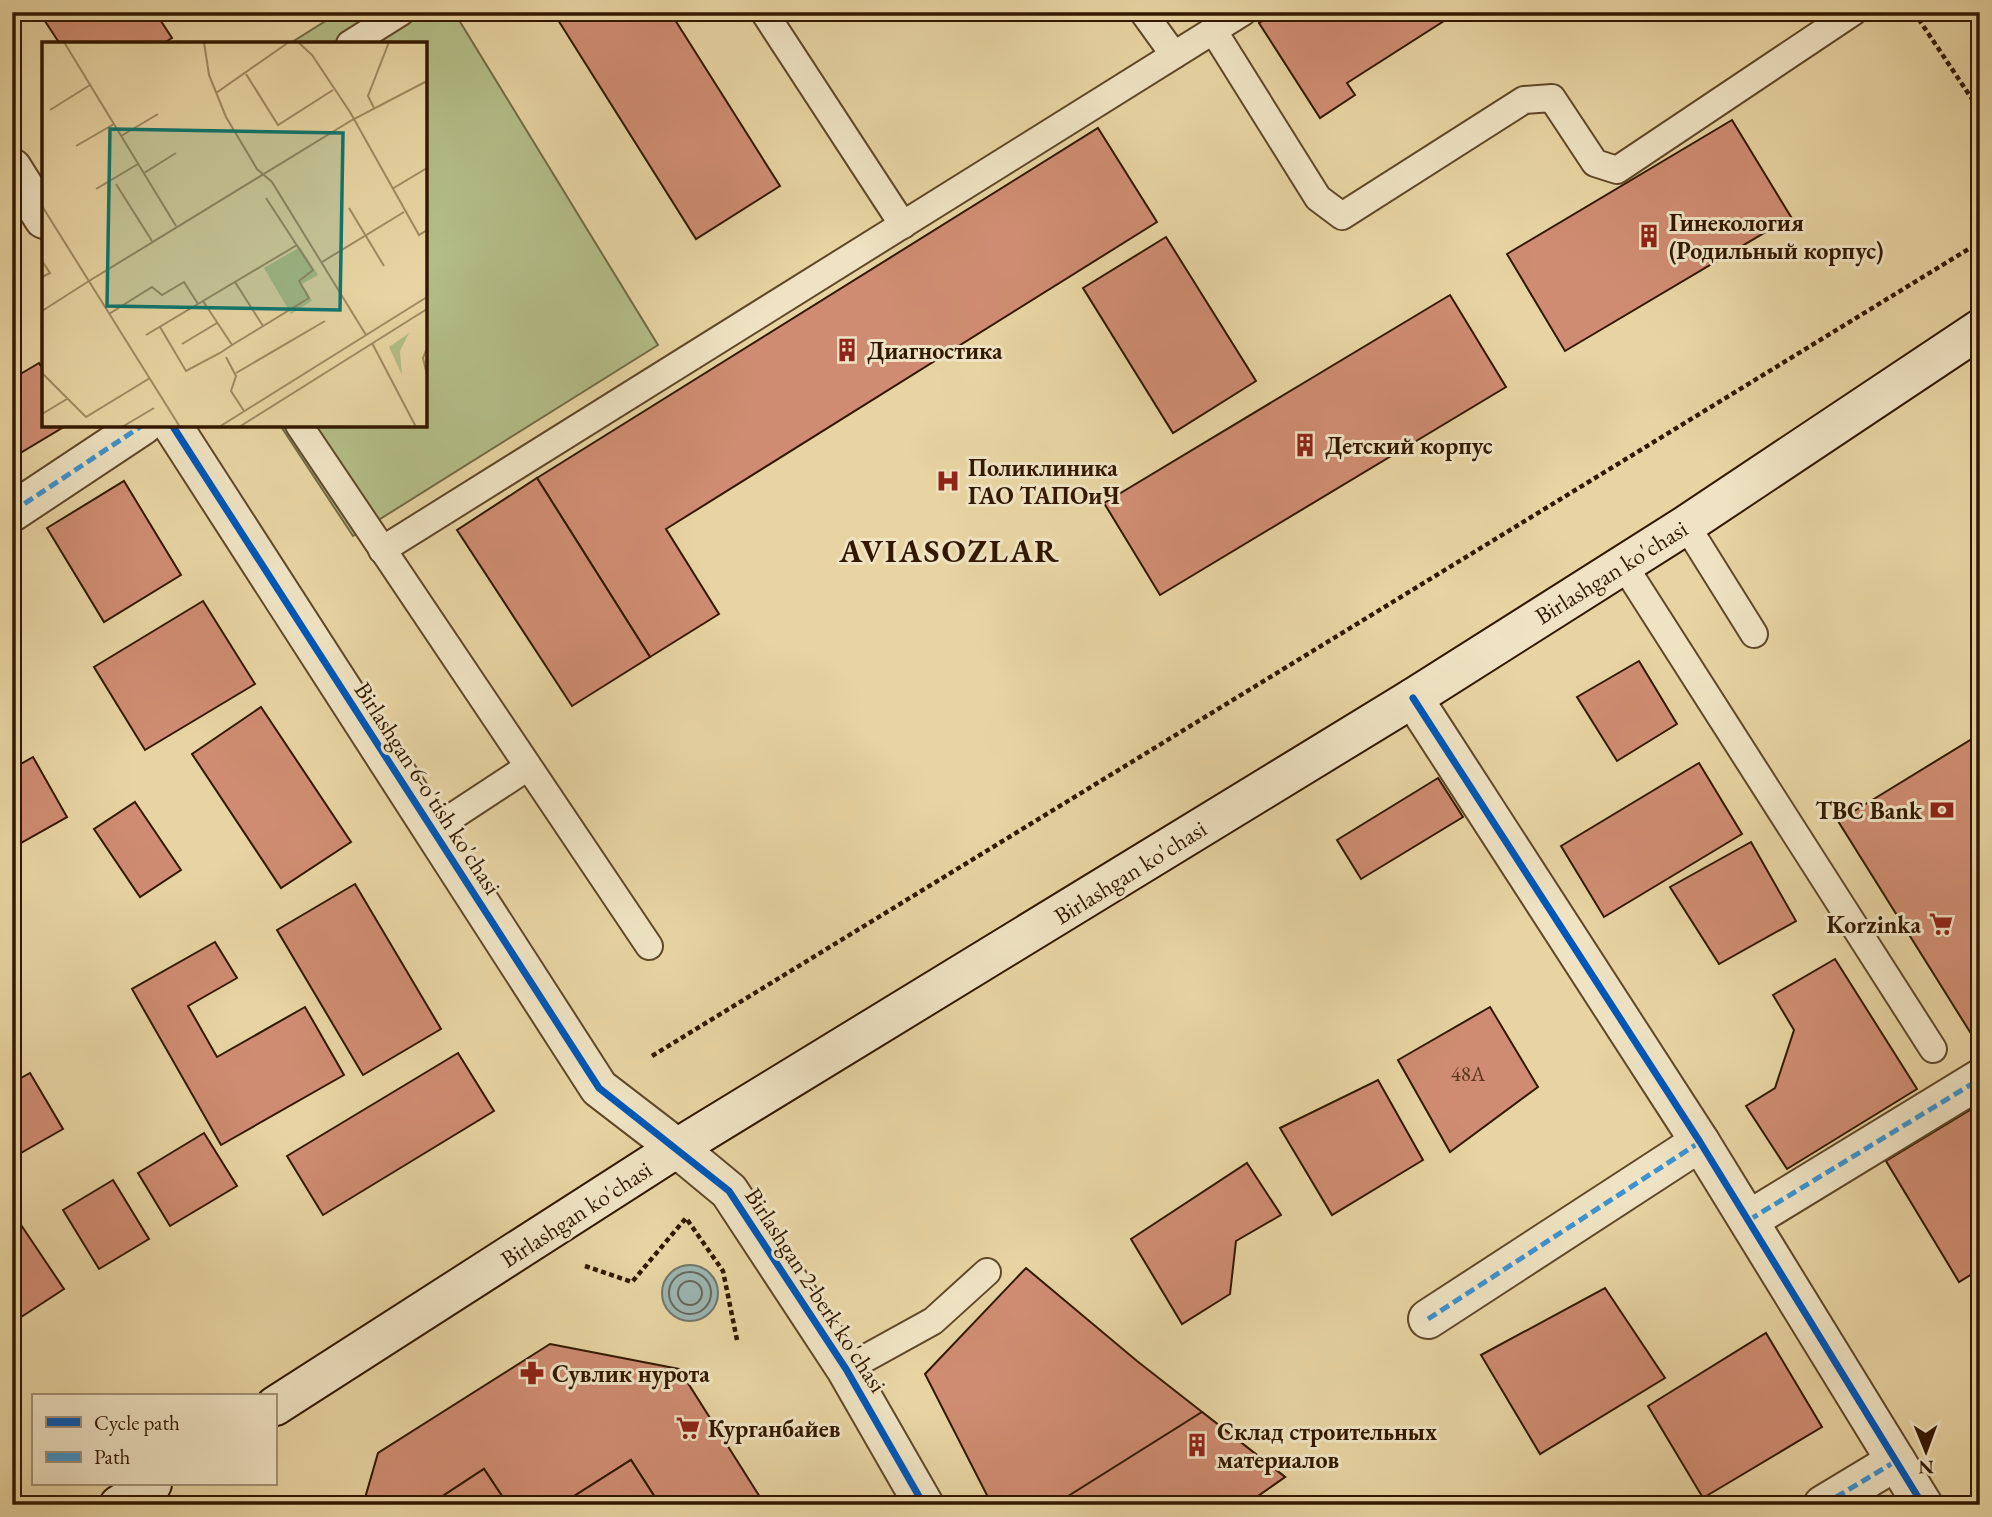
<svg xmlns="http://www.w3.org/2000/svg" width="1992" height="1517" viewBox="0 0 1992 1517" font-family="'EB Garamond',serif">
<rect width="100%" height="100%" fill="#e7d4a2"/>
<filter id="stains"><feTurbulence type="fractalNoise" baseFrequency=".00286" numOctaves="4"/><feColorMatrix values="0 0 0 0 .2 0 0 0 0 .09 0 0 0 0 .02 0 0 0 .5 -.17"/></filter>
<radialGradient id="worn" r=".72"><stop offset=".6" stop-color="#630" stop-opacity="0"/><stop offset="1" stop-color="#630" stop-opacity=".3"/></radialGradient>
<polygon fill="#b3bd87" stroke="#726a44" stroke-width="2" points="340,12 454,12 658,345 353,536 280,425 425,425 425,44 289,44"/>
<circle fill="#9bb5b1" stroke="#71766a" stroke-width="2" cx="690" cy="1293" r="28"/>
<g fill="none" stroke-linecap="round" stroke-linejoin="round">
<g stroke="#666658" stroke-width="2">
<circle cx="690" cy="1293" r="21"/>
<circle cx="690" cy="1293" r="12"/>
</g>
</g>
<g fill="#cf8c72" stroke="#321800" stroke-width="2">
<polygon points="39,12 155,12 172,38 162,44 60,44"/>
<polygon points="553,12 670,12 780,186 696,239"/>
<polygon points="1276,12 1458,12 1347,83 1355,95 1320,118 1259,23"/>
<polygon points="1732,120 1791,217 1565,351 1507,254"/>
<polygon points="1098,128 1157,222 666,529 719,614 650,657 537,478"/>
<polygon points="1166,237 1256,381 1173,433 1083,288"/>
<polygon points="1450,295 1506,387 1160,595 1104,503"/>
<polygon points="39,363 44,371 44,425 67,425 12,458 12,379"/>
<polygon points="537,478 650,657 572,706 457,530"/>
<polygon points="124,481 181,575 104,622 47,528"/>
<polygon points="203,601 255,684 145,750 94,667"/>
<polygon points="1639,661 1677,724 1617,761 1577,697"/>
<polygon points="261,707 351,842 281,888 192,754"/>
<polygon points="1980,734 1980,1027 1970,1032 1838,821"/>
<polygon points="33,757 67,817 12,848 12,769"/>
<polygon points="1699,763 1742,834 1604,917 1561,846"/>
<polygon points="1438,778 1463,817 1361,879 1337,840"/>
<polygon points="135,802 181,870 140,897 94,829"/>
<polygon points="1751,842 1796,921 1719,964 1670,887"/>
<polygon points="355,884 441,1029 363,1075 277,930"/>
<polygon points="215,942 237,978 188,1006 217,1057 305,1007 344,1075 221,1145 132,989"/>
<polygon points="1835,959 1917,1089 1787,1169 1746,1106 1775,1088 1794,1030 1773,995"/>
<polygon points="1490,1007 1538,1087 1450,1152 1398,1060"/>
<polygon points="458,1053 494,1111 323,1215 287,1156"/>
<polygon points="30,1073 63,1129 12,1158 12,1083"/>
<polygon points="1378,1080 1423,1160 1332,1215 1280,1128"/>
<polygon points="1975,1107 1980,1114 1980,1269 1959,1282 1886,1161"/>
<polygon points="204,1133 237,1186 170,1226 138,1173"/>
<polygon points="1247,1163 1281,1215 1236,1241 1230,1294 1182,1324 1131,1239"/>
<polygon points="113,1180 149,1239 99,1269 63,1210"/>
<polygon points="13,1213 64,1289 12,1323 12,1214"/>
<polygon points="1026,1268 1137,1361 1285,1477 1245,1505 992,1505 925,1374"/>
<polygon points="1605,1288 1665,1378 1540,1454 1481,1355"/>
<polygon points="1766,1333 1822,1427 1703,1498 1648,1406"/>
<polygon points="550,1344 679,1369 765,1505 660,1505 631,1460 560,1505 508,1505 484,1469 429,1505 363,1505 378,1453"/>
<polygon points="1202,1412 1285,1477 1245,1505 1054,1505"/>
<polygon points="631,1460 660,1505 560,1505"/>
<polygon points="484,1469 508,1505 429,1505"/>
</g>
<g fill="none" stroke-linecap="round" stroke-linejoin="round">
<g stroke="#5f4728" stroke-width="30">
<g id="service">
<polyline points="764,12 903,225"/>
<polyline points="1143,12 1174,55"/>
<polyline points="1213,30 1318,198 1342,216 1524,100 1552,98 1595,163 1617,170 1853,12"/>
<polyline points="350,44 401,12"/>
<polyline points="299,425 649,946"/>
<polyline points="1686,525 1754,634"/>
<polyline points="382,550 1243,12"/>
<polyline points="1623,564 1933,1049"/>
<polyline points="432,830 528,767"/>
<polyline points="846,1369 933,1321 987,1272"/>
</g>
</g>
<g stroke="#5f4728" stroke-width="42">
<g id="minor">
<polyline points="12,168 44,219"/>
<polyline points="172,425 599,1088 677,1148"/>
<polyline points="12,512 143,425"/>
<polyline points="1413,698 1700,1142 1923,1505"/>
<polyline points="1749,1220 1980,1079"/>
<polyline points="1428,1319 1700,1142"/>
<polyline points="1823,1505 1896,1461"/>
</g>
</g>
<g stroke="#5f4728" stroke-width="42">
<polyline id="tertiary" points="677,1148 729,1191 846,1369 924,1505"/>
</g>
<g stroke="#321800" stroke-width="42">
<g id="secondary">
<polyline points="275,1406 677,1148 1413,698 1686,525 1980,329"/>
<polyline points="119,1505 152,1484"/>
</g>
</g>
<g stroke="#321800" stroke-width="4.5" stroke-dasharray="5 3.5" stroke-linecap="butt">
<polyline points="1914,12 1980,111"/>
<polyline points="652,1056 1980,242"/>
<polyline points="585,1266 632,1282 686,1218 723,1271 737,1340"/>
</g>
<use href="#service" stroke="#efe3c3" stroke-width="26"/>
<use href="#minor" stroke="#efe3c3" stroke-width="38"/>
<use href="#tertiary" stroke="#efe3c3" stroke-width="38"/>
<use href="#secondary" stroke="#efe3c3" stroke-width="38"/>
<g stroke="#3d93d0" stroke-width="5" stroke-dasharray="10 5" stroke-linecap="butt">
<polyline points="12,512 143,425"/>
<polyline points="1749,1220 1980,1079"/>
<polyline points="1428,1319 1700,1142"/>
<polyline points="1823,1505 1896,1461"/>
</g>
<g stroke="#efe3c3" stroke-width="11">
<g id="cycleway">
<polyline points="172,425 599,1088 729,1191 846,1369 924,1505"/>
<polyline points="1413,698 1700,1142 1923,1505"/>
</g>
</g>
<use href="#cycleway" stroke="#0057b8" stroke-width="7"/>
</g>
<defs>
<g id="building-bare" transform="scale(1.89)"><path d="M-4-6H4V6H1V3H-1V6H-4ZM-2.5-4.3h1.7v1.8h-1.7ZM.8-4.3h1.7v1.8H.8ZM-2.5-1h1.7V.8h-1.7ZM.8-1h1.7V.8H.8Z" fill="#8f2418" stroke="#efe3c3" stroke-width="2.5" paint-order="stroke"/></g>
<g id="hospital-bare" transform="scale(1.89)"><path d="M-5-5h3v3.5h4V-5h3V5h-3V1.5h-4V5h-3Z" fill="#8f2418" stroke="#efe3c3" stroke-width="2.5" paint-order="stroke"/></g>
<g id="bank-bare" transform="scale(1.89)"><path d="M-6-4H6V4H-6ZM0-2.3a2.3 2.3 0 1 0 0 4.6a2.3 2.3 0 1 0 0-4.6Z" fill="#8f2418" stroke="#efe3c3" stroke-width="2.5" paint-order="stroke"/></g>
<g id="supermarket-bare" transform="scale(1.89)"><path d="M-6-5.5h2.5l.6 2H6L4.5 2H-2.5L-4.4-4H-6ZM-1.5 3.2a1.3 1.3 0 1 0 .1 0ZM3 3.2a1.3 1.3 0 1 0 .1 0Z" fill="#8f2418" stroke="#efe3c3" stroke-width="2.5" paint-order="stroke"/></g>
<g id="pharmacy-bare" transform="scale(1.89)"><path d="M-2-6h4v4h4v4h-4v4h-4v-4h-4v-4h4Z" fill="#8f2418" stroke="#efe3c3" stroke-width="2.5" paint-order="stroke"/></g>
</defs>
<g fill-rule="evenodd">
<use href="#building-bare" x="1649" y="236"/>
<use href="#building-bare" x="847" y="350"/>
<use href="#building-bare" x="1305" y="445"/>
<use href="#hospital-bare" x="948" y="481"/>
<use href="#bank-bare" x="1942" y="810"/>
<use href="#supermarket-bare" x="1941" y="924"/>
<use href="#pharmacy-bare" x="532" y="1373"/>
<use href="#supermarket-bare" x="688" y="1428"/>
<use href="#building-bare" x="1197" y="1445"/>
</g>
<g text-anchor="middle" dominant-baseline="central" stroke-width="6" stroke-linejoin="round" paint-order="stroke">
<g font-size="21" fill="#59351c">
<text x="1468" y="1073">48A</text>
</g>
<g font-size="24" font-weight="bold" fill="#321800" stroke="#efe3c3" text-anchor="start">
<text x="1669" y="222">Гинекология<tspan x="1669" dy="28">(Родильный корпус)</tspan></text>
<text x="867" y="350">Диагностика</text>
<text x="1325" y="445">Детский корпус</text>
<text x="968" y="467">Поликлиника<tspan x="968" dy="28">ГАО ТАПОиЧ</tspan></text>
<text x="1922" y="810" text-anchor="end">TBC Bank</text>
<text x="1921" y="924" text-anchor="end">Korzinka</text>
<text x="552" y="1373">Сувлик нурота</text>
<text x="708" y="1428">Курганбайев</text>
<text x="1217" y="1431">Склад строительных<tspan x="1217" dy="28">материалов</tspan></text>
</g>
<g font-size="24" fill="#321800" stroke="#efe3c3">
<text transform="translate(1611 572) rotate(-32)">Birlashgan ko'chasi</text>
<text transform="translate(428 788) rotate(57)">Birlashgan 6-o'tish ko'chasi</text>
<text transform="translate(1130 872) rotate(-32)">Birlashgan ko'chasi</text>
<text transform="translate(576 1214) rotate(-33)">Birlashgan ko'chasi</text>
<text transform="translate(816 1290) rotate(57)">Birlashgan 2-berk ko'chasi</text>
</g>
<g font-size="32" font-weight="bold" letter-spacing="2" fill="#321800" stroke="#efe3c3">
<text x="950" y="551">AVIASOZLAR</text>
</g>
</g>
<g transform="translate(42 42)">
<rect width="385" height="385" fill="#e7d4a2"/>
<path d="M258,205L276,233L260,242L270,259L249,272L222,226ZM367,291L358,309L360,333L347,305Z" fill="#b3bd87"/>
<path fill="none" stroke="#9f8961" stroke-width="2" d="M22,0L134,184M162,0L167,33L184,75L215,127L230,140L324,293M256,0L270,13L308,70L377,193L385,188M204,32L236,83L291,48M174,51L247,0M332,66L326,54L347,0M8,68L48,43M79,94L116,72M34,104L72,82M102,131L134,111M74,142L110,199M54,147L96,122M350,147L385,126M0,164L138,385M307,166L342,224M0,219L8,231L0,235M280,220L362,170M47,239L310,78L385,39M193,240L221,284M0,269L47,239M67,272L110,245L120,253L142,240L156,262M118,285L144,329L178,311L190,303L161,259M104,293L255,203M330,301L374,385M140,302L175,281M190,303L267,256L257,239L271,228L224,156M385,306L381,316L385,333M184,315L194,334L189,349L202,369M0,331L44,375L108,336M194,331L283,279M0,372L25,357M80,385L112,366M177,385L385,255M197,385L385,267"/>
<path fill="#0f766e" fill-opacity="0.15" stroke="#0f766e" stroke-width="3.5" d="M68,87L301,91L298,268L65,264Z"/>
<rect width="385" height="385" fill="none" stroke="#321800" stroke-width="3.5"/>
</g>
<rect width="1992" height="1517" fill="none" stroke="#e7d4a2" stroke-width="42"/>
<rect x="14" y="14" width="1964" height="1489" fill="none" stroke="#321800" stroke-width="3.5"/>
<rect x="21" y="21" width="1950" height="1475" fill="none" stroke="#321800" stroke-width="2"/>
<rect x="32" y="1394" width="245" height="91" fill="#efe3c3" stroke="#a39275" stroke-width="2"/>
<rect x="46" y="1417" width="35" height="10" fill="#0057b8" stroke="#a39275" stroke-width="2"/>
<text x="94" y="1430" font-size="21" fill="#321800">Cycle path</text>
<rect x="46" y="1452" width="35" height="10" fill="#3d93d0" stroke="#a39275" stroke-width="2"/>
<text x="94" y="1464" font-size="21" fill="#321800">Path</text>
<g transform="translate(1926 1451) rotate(179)" stroke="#efe3c3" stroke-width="5" paint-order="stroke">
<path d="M0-5L12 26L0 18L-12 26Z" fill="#321800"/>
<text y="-10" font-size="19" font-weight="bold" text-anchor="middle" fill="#321800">N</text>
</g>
<rect width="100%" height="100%" filter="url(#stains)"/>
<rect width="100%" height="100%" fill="url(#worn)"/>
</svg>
